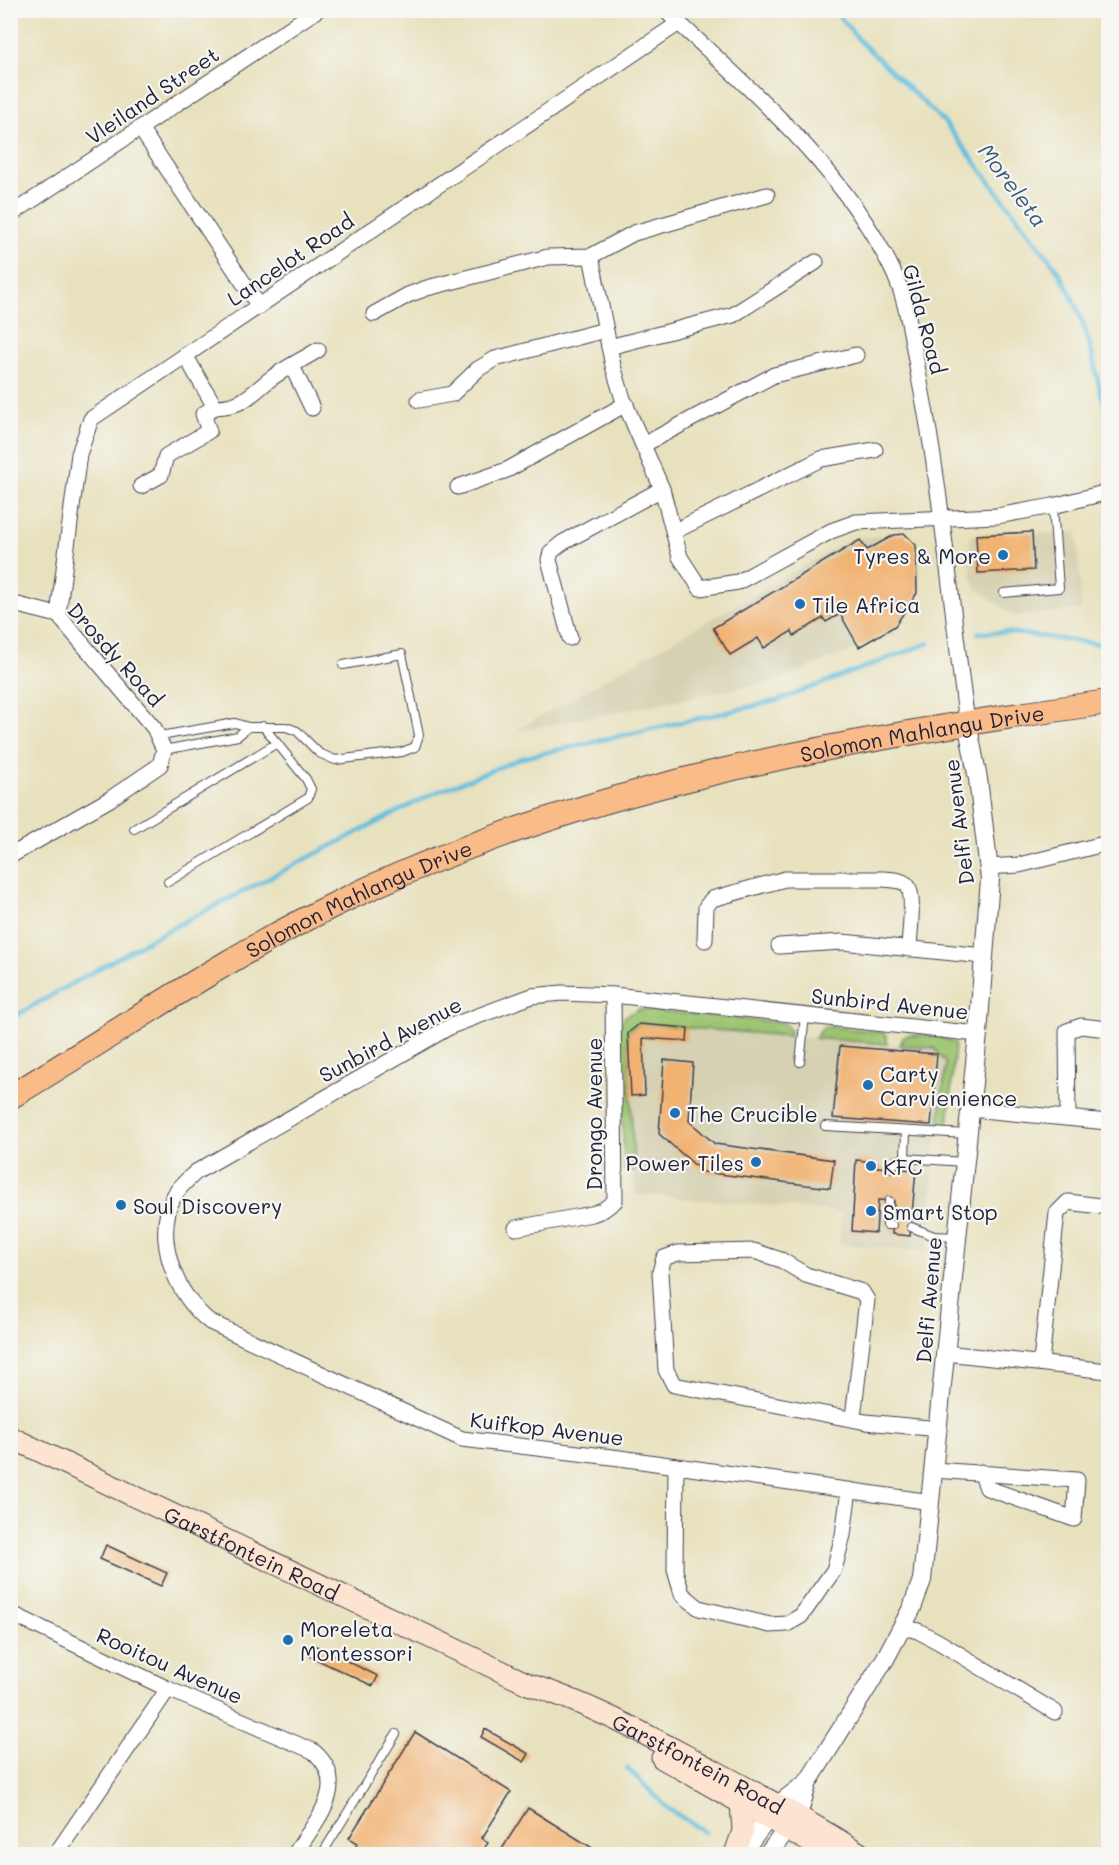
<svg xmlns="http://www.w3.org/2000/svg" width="1119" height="1865" viewBox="0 0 1119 1865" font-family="Mali,sans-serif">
<rect width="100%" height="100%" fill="#f6f6f2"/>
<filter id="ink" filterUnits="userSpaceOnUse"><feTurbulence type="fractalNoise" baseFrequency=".0167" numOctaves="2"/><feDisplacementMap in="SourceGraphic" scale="12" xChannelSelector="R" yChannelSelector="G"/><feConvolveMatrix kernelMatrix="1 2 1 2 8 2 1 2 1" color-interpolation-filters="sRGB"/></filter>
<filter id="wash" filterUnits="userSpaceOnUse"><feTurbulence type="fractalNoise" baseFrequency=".008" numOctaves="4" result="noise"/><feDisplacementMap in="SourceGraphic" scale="24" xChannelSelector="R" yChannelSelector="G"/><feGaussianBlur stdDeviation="1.35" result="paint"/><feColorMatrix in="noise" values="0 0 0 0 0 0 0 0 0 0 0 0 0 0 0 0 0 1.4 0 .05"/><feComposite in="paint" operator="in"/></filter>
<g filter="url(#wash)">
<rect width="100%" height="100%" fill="#e8e1bd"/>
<g fill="#d6d1b2">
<polygon points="1032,532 1036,534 1077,532 1082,610 1014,616 976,588 971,575 969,535"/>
<polygon points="905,534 917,547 920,588 914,605 892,635 774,681 513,732 853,538"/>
<polygon points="639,1024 934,1048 946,1063 936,1141 928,1252 839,1244 842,1212 635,1194 628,1033"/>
</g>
<g fill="#9bc471" stroke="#5e7356" stroke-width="1.5">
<polygon points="639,1009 784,1023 790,1031 790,1036 638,1024 628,1033 634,1171 624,1171 619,1027 625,1016"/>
<polygon points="824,1026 883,1032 887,1036 887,1044 815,1038"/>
<path d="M908,1035C924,1036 942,1034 955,1044L948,1125H939L946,1063L934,1048L900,1045L903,1037Z"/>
</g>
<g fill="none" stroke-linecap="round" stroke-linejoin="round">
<g stroke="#60bede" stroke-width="4.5">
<path d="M834,10L859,40L945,123L1056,268C1071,291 1082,318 1090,346C1096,370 1099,392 1108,415"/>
<polyline points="978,633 1006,632 1108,645"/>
<polyline points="10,1019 147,941 432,794 522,758 776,701 929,643"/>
<polyline points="627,1768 669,1809 705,1832"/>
</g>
</g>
<g id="blocks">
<g fill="#f1b272">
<polygon points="1032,532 1034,570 978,573 976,535"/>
<polygon points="905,534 916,545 917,593 895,626 859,647 840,614 826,622 823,618 794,636 792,631 764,648 758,638 730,655 713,628 860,540 867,550 894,535"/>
<polygon points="639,1024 688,1028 687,1041 643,1038 645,1095 631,1096 628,1033"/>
<polygon points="840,1046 937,1054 931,1125 833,1118"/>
<polygon points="664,1060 693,1063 689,1121 715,1144 834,1160 830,1188 703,1172 659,1134"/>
<polygon points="856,1160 877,1162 877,1167 916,1170 910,1236 892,1234 894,1201 878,1200 876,1233 852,1231"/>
<polygon points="106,1545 167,1573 161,1586 100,1559"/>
<polygon points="314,1645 378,1676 373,1686 309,1656"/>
<polygon points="485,1729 529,1754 524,1762 481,1737"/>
<polygon points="415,1732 511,1792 482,1838 488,1843 480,1854 350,1854 358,1843 349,1838"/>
<polygon points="528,1808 602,1854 500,1852"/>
</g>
</g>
</g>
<g filter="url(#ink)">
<use href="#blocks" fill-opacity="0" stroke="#403f4e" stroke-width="1.5"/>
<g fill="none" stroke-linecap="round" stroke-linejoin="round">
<g stroke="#403f4e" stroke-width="10">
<g id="service">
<polyline points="1004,593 1059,588 1053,506"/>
<polyline points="160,736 235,723 248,727 286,727 297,731 319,753 335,760 402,752 415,747 419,735 402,654 343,665"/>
<polyline points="164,750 238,736 248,727"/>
<polyline points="134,829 277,743"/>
<polyline points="168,882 308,798 311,789 306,779 263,726"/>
<polyline points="800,1062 805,1016"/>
<polyline points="825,1126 967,1134"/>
<polyline points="905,1158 964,1162"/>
<polyline points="892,1168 895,1161 905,1158 906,1131"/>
<polyline points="889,1201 887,1225 892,1225"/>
<polyline points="911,1227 934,1236 957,1237"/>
<polyline points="322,1854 396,1734"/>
</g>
</g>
<g stroke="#403f4e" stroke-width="17">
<g id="minor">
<path d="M665,10C748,88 840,164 891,267C908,300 912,341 919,377C942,491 951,607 967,722"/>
<polyline points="1102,10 1108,19"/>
<polyline points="140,128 259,306"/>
<polyline points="10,215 317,10"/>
<polyline points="591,256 613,366 623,399 662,489 680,557 700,588 738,582 831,531 856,522 997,516 1053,506 1108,492"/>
<polyline points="374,314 408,295 427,288 548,257 591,256 634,233 767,195"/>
<polyline points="609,347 733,315 816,262"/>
<polyline points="292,366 312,408"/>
<polyline points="419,400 452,394 478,369 495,359 605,330"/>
<path d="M215,407C243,406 248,397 269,380C283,369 302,360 318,350"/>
<polyline points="643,445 774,375 856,355"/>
<polyline points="141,486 161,475 166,456 209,431 203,414 215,407 185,355"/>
<polyline points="458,487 507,470 626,404"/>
<polyline points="675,531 821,459 875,450"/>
<polyline points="10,603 58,615 154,728 164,750 160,765 110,799 10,856"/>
<polyline points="58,615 79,454 91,419 679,23"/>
<polyline points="570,638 549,560 551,552 562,543 662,489"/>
<polyline points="989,867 1019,865 1108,843"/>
<path d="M705,940L706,907L712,899L785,879H883C891,880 900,879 906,884C916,892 909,935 909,949"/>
<polyline points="779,946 842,942 984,956"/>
<polyline points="971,1109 1108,1122"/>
<polyline points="1068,1117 1067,1031 1081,1026 1108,1029"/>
<polyline points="516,1228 592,1214 603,1210 615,1201 613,995"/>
<polyline points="946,1353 1108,1371"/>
<polyline points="1041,1362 1057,1213 1068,1202 1108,1207"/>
<polyline points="853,1417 867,1300 862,1292 806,1275 781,1260 754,1251 678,1253 664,1258 660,1272 666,1370 674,1385 866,1422 939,1429"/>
<polyline points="676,1466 675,1570 682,1594 699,1608 770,1625 787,1624 801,1616 834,1570 843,1535 849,1490"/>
<polyline points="934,1470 1077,1480 1074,1519 987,1488 981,1472"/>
<path d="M931,1502L620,1458L462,1439L210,1322C175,1295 153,1238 174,1196C179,1187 188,1179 196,1172L451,1026L532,996L562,993L613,995L978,1034"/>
<path d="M10,1613L168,1689L313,1751C352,1784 315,1821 295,1854"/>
<polyline points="903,1627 918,1631 939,1642 1055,1712"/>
<polyline points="56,1854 168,1689"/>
</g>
</g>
<g stroke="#403f4e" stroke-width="20">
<g id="tertiary">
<polyline points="741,1854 778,1805 808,1782"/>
<polyline points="768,1854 798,1815 808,1782 885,1659 912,1608 922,1580 978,1034 990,879 978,779 967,722"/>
</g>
</g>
<g stroke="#403f4e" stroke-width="23">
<g id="secondary">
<path id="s1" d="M10,1437L528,1684C588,1703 643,1733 698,1762C754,1792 809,1821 861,1854"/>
<polyline points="662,1758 831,1854"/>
<polyline points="735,1854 743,1831 741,1804"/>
</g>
</g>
<g stroke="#403f4e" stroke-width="26">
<g id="primary">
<path id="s2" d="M10,1097C121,1031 227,956 342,901C582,785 848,739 1108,702"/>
</g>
</g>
<use href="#service" stroke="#fff" stroke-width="8"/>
<use href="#minor" stroke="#fff" stroke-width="15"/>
<use href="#tertiary" stroke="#fff" stroke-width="18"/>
<use href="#secondary" stroke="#fde4d0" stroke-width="21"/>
<use href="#primary" stroke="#f9bc89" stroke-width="24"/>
</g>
</g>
<g fill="#1f6fb2" stroke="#f6f6f2" stroke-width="2">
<circle cx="1003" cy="555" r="6"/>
<circle cx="800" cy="604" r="6"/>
<circle cx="868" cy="1085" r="6"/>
<circle cx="675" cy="1113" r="6"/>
<circle cx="756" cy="1162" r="6"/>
<circle cx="871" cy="1166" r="6"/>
<circle cx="121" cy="1205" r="6"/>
<circle cx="871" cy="1211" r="6"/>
<circle cx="288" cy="1640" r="6"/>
</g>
<g text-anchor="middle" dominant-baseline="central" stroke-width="4.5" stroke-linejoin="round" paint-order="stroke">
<g font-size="21" fill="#22223b" stroke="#f6f6f2">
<text transform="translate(152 95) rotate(-34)">Vleiland Street</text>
<text transform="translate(290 259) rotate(-34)">Lancelot Road</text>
<text transform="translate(925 319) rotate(75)">Gilda Road</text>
<text transform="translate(116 654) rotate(48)">Drosdy Road</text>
<text stroke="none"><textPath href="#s2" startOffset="992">Solomon Mahlangu Drive</textPath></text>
<text transform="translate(958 822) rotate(-97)">Delfi Avenue</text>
<text stroke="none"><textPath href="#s2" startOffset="402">Solomon Mahlangu Drive</textPath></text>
<text transform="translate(890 1003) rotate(6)">Sunbird Avenue</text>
<text transform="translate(390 1039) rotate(-28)">Sunbird Avenue</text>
<text transform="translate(593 1114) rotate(-90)">Drongo Avenue</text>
<text transform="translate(928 1300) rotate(-85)">Delfi Avenue</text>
<text transform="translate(547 1428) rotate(7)">Kuifkop Avenue</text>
<text stroke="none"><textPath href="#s1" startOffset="268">Garstfontein Road</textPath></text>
<text transform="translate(170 1665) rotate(24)">Rooitou Avenue</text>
<text stroke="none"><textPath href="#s1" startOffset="762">Garstfontein Road</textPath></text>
</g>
<g font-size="21" fill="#22223b" stroke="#f6f6f2" text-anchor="start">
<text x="991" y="555" text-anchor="end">Tyres &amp; More</text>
<text x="812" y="604">Tile Africa</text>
<text x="880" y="1073">Carty<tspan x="880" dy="24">Carvienience</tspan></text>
<text x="687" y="1113">The Crucible</text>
<text x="744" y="1162" text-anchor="end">Power Tiles</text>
<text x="883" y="1166">KFC</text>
<text x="133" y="1205">Soul Discovery</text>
<text x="883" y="1211">Smart Stop</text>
<text x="300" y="1628">Moreleta<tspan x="300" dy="24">Montessori</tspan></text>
</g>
<g font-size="22" font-style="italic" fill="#385974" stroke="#f6f6f2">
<text transform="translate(1013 185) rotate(53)">Moreleta</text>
</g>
</g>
<rect width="1119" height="1865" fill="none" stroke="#f6f6f2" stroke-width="36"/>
</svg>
